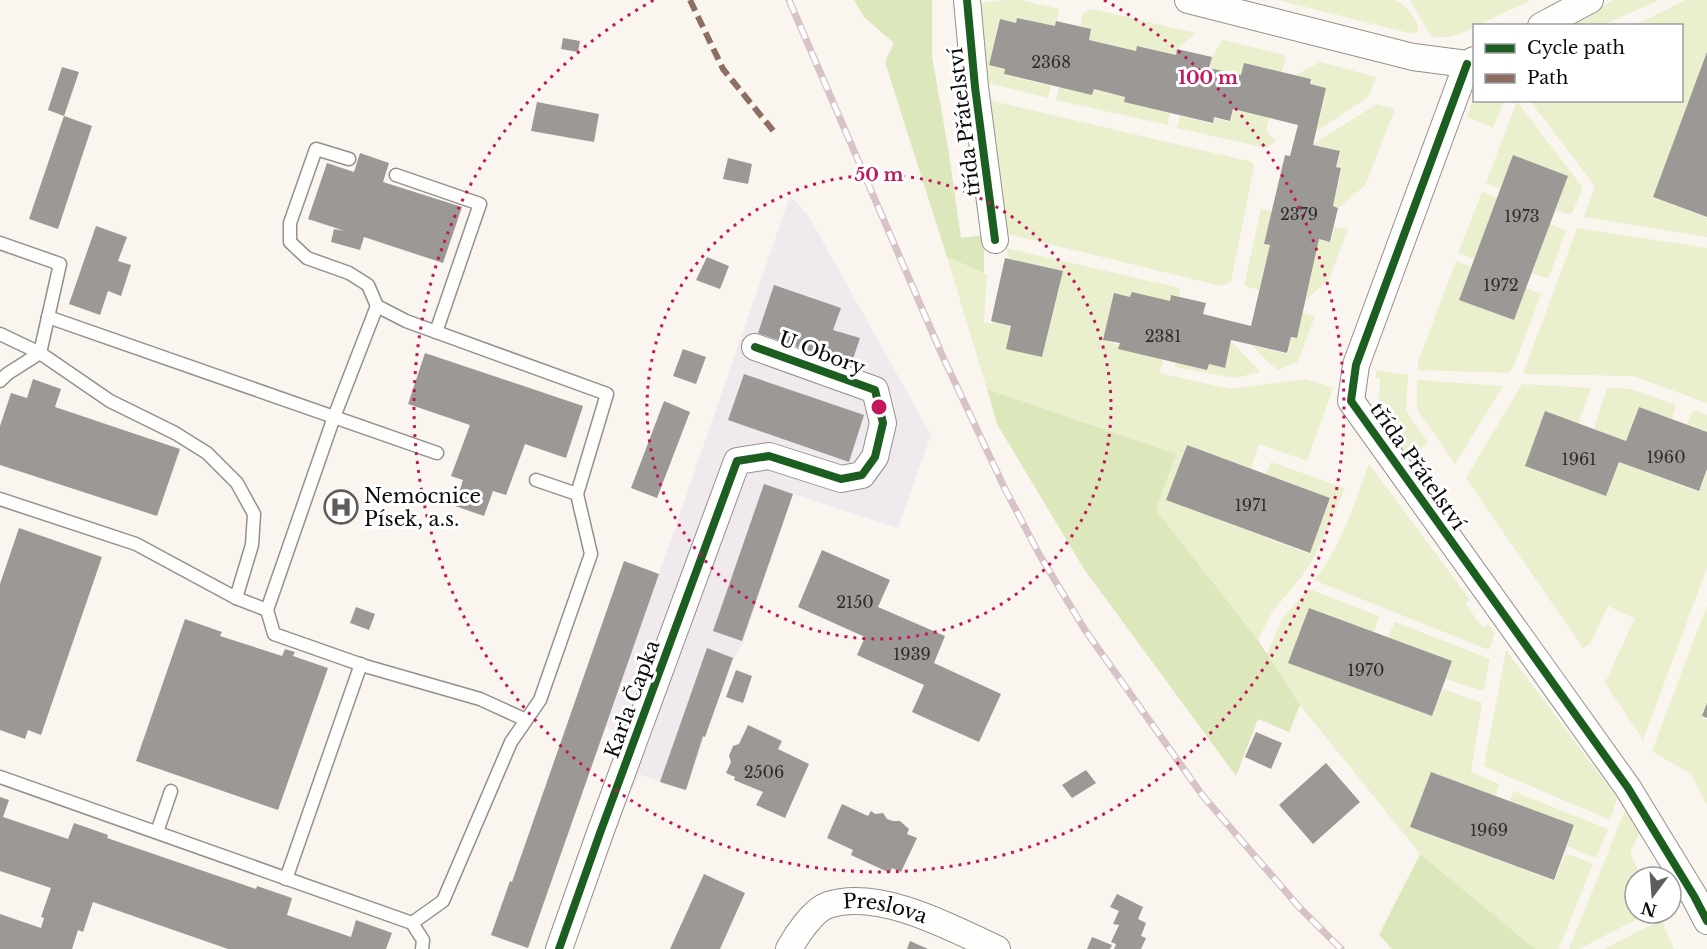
<svg xmlns="http://www.w3.org/2000/svg" width="1707" height="949" viewBox="0 0 1707 949" font-family="'Libre Baskerville',serif">
<rect width="100%" height="100%" fill="#faf5ef"/>
<polygon fill="#f0e9ed" points="790,196 808,215 931,435 898,528 793,494 743,642 734,658 685,791 639,774 633,788 613,781 629,736 606,727"/>
<g fill="#eaefcd">
<polygon points="1008,0 1020,0 1059,9 1056,27 1017,18 1016,23 999,19 989,64 1005,70 1005,75 1051,86 1048,98 980,81 979,3"/>
<path d="M1278,0H1395C1405,5 1419,19 1418,31L1413,34Z"/>
<path d="M1410,0H1531L1478,25L1474,26V27C1461,34 1446,40 1431,36Z"/>
<polygon points="1614,0 1659,0 1603,25 1563,26"/>
<polygon points="1686,0 1707,0 1707,53 1653,197 1707,218 1707,237 1584,217 1595,186 1530,101 1682,100 1682,26 1636,25"/>
<polygon points="1092,9 1196,33 1177,49 1176,55 1138,46 1137,51 1089,40 1091,29 1080,27 1083,13"/>
<polygon points="1223,40 1286,55 1282,72 1244,63 1241,75 1210,69 1211,58"/>
<polygon points="1320,62 1376,77 1369,96 1317,131 1326,89 1310,85 1311,79 1296,75"/>
<polygon points="1059,87 1093,95 1094,90 1126,97 1125,102 1170,113 1168,125 1056,100"/>
<polygon points="1474,97 1474,100 1504,101 1493,128 1467,117"/>
<polygon points="984,99 1252,162 1254,166 1231,282 1221,286 1004,233"/>
<polygon points="1517,101 1583,188 1571,215 1556,210 1567,176 1501,189 1486,183"/>
<polygon points="1377,104 1395,109 1365,185 1339,208 1333,206 1342,169 1336,167 1341,152 1313,144"/>
<polygon points="1234,110 1269,118 1266,131 1276,141 1267,148 1177,128 1180,116 1212,124 1214,118 1230,122"/>
<polygon points="1482,192 1498,198 1474,259 1458,253"/>
<polygon points="1261,209 1272,211 1265,244 1270,246 1259,290 1244,286"/>
<polygon points="1550,224 1566,231 1548,279 1532,273"/>
<polygon points="1335,227 1348,229 1329,279 1306,300 1319,240 1331,242"/>
<polygon points="1577,228 1707,248 1707,403 1633,376 1523,374"/>
<polygon points="1006,248 1180,288 1179,296 1171,295 1170,301 1115,295 1104,340 1163,360 1159,373 1231,389 1306,379 1333,388 1307,461 1259,444 1251,468 1186,445 1167,500 1309,554 1331,498 1266,474 1271,462 1345,488 1316,554 1302,576 1272,612 1258,640 1156,510 1176,454 987,389 947,257 987,275 984,322 992,324 993,321 1011,327 1042,357 1063,273 1009,259"/>
<polygon points="1456,261 1472,267 1460,300 1513,320 1526,288 1541,294 1514,366 1508,373 1418,370 1418,362"/>
<polygon points="1303,313 1315,316 1298,362 1277,370 1252,346 1288,354 1291,338 1297,338"/>
<polygon points="1231,341 1260,372 1234,378 1175,367 1176,362 1207,370 1209,364 1225,368"/>
<polygon points="1376,370 1408,375 1406,411 1428,443 1405,460 1374,403 1379,404 1380,378 1376,377"/>
<polygon points="1417,380 1503,386 1455,464 1417,409"/>
<polygon points="1522,384 1591,388 1578,424 1545,411 1526,467 1606,496 1619,462 1699,492 1707,472 1707,568 1643,740 1605,683 1635,618 1608,606 1590,644 1583,648 1466,478"/>
<polygon points="1607,388 1631,389 1676,405 1672,419 1638,407 1626,441 1594,429"/>
<polygon points="1693,410 1707,415 1707,432 1687,424"/>
<path d="M1369,464L1470,600L1465,604L1483,628L1488,624L1495,633L1489,650L1314,580C1340,550 1355,502 1369,464Z"/>
<polygon points="1309,589 1379,616 1374,632 1309,608 1289,663 1432,716 1443,689 1482,703 1471,772 1499,784 1495,796 1431,772 1410,827 1554,881 1566,853 1593,864 1559,949 1535,949 1420,854 1300,705 1267,654 1283,617"/>
<polygon points="1707,605 1707,703 1702,718 1707,720 1707,806 1691,774 1652,751"/>
<polygon points="1395,622 1490,659 1483,691 1446,679 1452,662 1388,637"/>
<polygon points="1506,650 1617,798 1610,820 1484,766"/>
<polygon points="1513,791 1608,829 1596,858 1567,846 1575,825 1510,802"/>
<polygon points="1626,808 1642,829 1630,853 1641,877 1635,877 1635,913 1649,913 1579,949 1569,949"/>
<polygon points="1661,920 1674,949 1604,949"/>
</g>
<g fill="#dce7bb">
<polygon points="854,0 932,0 932,56 949,154 961,238 984,235 984,273 947,257 885,62 894,43 864,17"/>
<polygon points="987,389 1176,454 1156,510 1258,640 1300,705 1289,732 1258,719 1236,776 1084,569 997,424"/>
<polygon points="1420,854 1535,949 1392,949 1379,935"/>
</g>
<g fill="#9c9895">
<polygon points="1017,18 1055,26 1056,21 1091,29 1089,40 1136,51 1137,46 1176,55 1177,49 1212,57 1209,68 1241,75 1244,63 1311,79 1310,84 1326,88 1313,145 1340,151 1336,167 1341,168 1333,206 1338,208 1330,242 1319,239 1297,338 1291,337 1287,353 1231,340 1225,368 1209,364 1207,370 1118,349 1120,343 1103,340 1114,293 1130,297 1132,292 1170,301 1171,295 1206,303 1203,314 1251,326 1270,245 1264,244 1285,155 1290,156 1298,125 1233,109 1230,121 1214,117 1213,123 1124,102 1125,97 1094,89 1092,95 1004,74 1005,69 989,65 1000,19 1016,23"/>
<polygon points="563,38 580,41 578,52 561,49"/>
<polygon points="1707,52 1707,217 1653,197"/>
<polygon points="62,67 79,72 64,116 48,110"/>
<polygon points="537,102 599,114 594,142 531,131"/>
<polygon points="64,116 92,126 58,229 29,219"/>
<polygon points="360,153 389,163 383,182 462,207 443,263 364,237 360,250 331,242 334,229 345,231 308,219 327,163 354,172"/>
<polygon points="1513,155 1568,176 1514,320 1459,300"/>
<polygon points="728,158 752,164 748,184 723,179"/>
<polygon points="96,226 127,237 118,261 131,265 121,296 108,291 100,315 69,304"/>
<polygon points="707,257 729,266 720,289 696,280"/>
<polygon points="1005,258 1063,271 1042,357 1006,349 1011,326 991,321"/>
<polygon points="774,285 841,308 833,330 860,338 851,365 758,333"/>
<polygon points="683,349 706,357 696,384 673,376"/>
<polygon points="425,353 583,406 566,458 525,444 506,495 493,491 484,516 455,506 463,480 451,476 470,425 408,404"/>
<polygon points="744,374 864,415 849,462 728,420"/>
<polygon points="33,379 61,389 55,407 180,449 157,516 0,465 0,426 11,393 27,398"/>
<polygon points="664,401 690,412 657,498 631,488"/>
<polygon points="1639,407 1707,432 1707,469 1699,491 1619,462 1606,496 1525,466 1545,411 1626,441"/>
<polygon points="1187,445 1330,498 1310,553 1166,500"/>
<polygon points="764,484 793,494 742,641 713,631"/>
<polygon points="19,528 102,557 41,735 28,730 25,739 0,730 0,584"/>
<polygon points="822,550 890,580 878,607 945,636 934,663 1001,694 979,742 912,712 924,685 857,655 865,637 798,607"/>
<polygon points="624,561 659,574 528,948 491,935 510,881 512,882"/>
<polygon points="356,607 375,614 369,630 350,623"/>
<polygon points="1309,608 1452,661 1432,716 1288,663"/>
<polygon points="185,619 222,632 220,636 282,656 285,649 295,652 293,656 328,668 278,810 136,761"/>
<polygon points="707,648 733,658 705,737 703,736 686,790 660,782"/>
<polygon points="736,670 752,676 743,703 726,697"/>
<polygon points="1707,703 1707,718 1702,716"/>
<polygon points="748,725 782,741 778,749 809,764 785,818 756,805 763,792 734,780 735,777 726,773 731,762 729,756 733,746 739,744"/>
<polygon points="1256,732 1282,743 1271,769 1245,757"/>
<polygon points="1326,763 1360,802 1313,844 1279,805"/>
<polygon points="1086,770 1096,783 1072,798 1062,785"/>
<polygon points="1431,772 1574,825 1554,880 1410,827"/>
<polygon points="0,797 9,800 3,817 68,839 74,823 108,835 107,838 256,889 257,886 292,898 287,915 351,937 356,920 392,933 386,949 228,949 93,902 83,932 78,930 72,949 0,949 0,914 41,928 44,918 41,917 51,888 0,871"/>
<polygon points="842,804 868,816 871,811 875,814 883,813 887,819 893,821 900,821 909,829 907,834 917,838 901,872 892,868 890,873 851,855 853,850 827,838"/>
<polygon points="704,874 745,893 720,949 670,949"/>
<polygon points="1117,894 1143,907 1138,919 1146,923 1141,936 1146,938 1141,949 1114,949 1116,944 1111,942 1119,925 1113,924 1119,911 1110,907"/>
<polygon points="1092,937 1112,945 1110,949 1087,949"/>
<polygon points="910,941 928,949 907,949"/>
</g>
<g fill="none" stroke-linecap="round" stroke-linejoin="round">
<g stroke="#93908e" stroke-width="15">
<g id="lane">
<polyline points="349,159 316,149 290,223 290,242 307,258 349,273 368,285 377,306"/>
<polyline points="396,175 480,204 436,332"/>
<polyline points="0,243 60,264 40,353 7,374 0,381"/>
<polyline points="48,317 437,453"/>
<polyline points="0,334 40,353 110,401 175,433 207,453 237,483 254,514 252,545 236,598 136,544 0,499"/>
<polyline points="536,480 577,494"/>
<polyline points="236,598 267,610"/>
<polyline points="0,777 412,923 423,940 422,949"/>
<polyline points="157,832 171,791"/>
<polyline points="286,879 361,664"/>
<polyline points="412,923 443,901 511,742 540,700 591,554 577,494 607,394 406,321 377,306 334,417 267,610 274,634 365,666 480,699 526,720"/>
</g>
</g>
<g stroke="#93908e" stroke-width="28">
<g id="street">
<polyline points="967,0 975,87 995,240"/>
<polyline points="1188,0 1413,57 1467,64 1474,60"/>
<polyline points="1541,26 1590,0"/>
<polyline points="1467,64 1356,365 1351,401 1628,788 1694,896 1707,921"/>
<polyline points="559,949 600,833 737,461 769,456 841,479 862,475 875,457 883,423 875,390 755,347"/>
<path id="s1" d="M789,949C796,936 813,910 828,905C879,888 952,928 997,949"/>
</g>
</g>
<use href="#lane" stroke="#fefefd" stroke-width="12"/>
<use href="#street" stroke="#fefefd" stroke-width="26"/>
<g stroke="#d7c3c7" stroke-width="7">
<polyline id="rail" points="789,0 942,355 1005,489 1039,554 1085,630 1203,796 1299,907 1341,949"/>
</g>
<use href="#rail" stroke="#fff" stroke-width="4.5" stroke-dasharray="14" stroke-linecap="butt"/>
<polyline stroke="#8d6e63" stroke-width="6" stroke-dasharray="12 6" stroke-linecap="butt" points="690,0 723,69 775,133"/>
<g stroke="#fff" stroke-width="11">
<g id="cycleway">
<polyline points="967,0 975,87 995,240"/>
<polyline points="1467,64 1356,365 1351,401 1628,788 1694,896 1707,921"/>
<polyline points="559,949 600,833 737,461 769,456 841,479 862,475 875,457 883,423 875,390 755,347"/>
</g>
</g>
<use href="#cycleway" stroke="#1b5e20" stroke-width="8"/>
</g>
<g fill="none" stroke="#c2185b" stroke-width="3" stroke-dasharray="3 6">
<circle cx="879" cy="407" r="232"/>
<path d="M1104 0A465 465 0 1 1 654 0"/>
</g>
<defs>
<g id="hospital-ring" transform="scale(1.725)"><circle r="9.5" fill="#fff" stroke="#5f5d5b" stroke-width="1.5"/><path d="M-5-5h3v3.5h4V-5h3V5h-3V1.5h-4V5h-3Z" fill="#5f5d5b"/></g>
</defs>
<g fill-rule="evenodd">
<use href="#hospital-ring" x="341" y="507"/>
</g>
<g text-anchor="middle" dominant-baseline="central" stroke-width="6" stroke-linejoin="round" paint-order="stroke">
<g font-size="16" fill="#2f2e2e">
<text x="1051" y="62">2368</text>
<text x="1299" y="214">2379</text>
<text x="1522" y="216">1973</text>
<text x="1501" y="285">1972</text>
<text x="1163" y="336">2381</text>
<text x="1666" y="457">1960</text>
<text x="1579" y="459">1961</text>
<text x="1251" y="505">1971</text>
<text x="855" y="602">2150</text>
<text x="912" y="654">1939</text>
<text x="1366" y="670">1970</text>
<text x="764" y="772">2506</text>
<text x="1489" y="830">1969</text>
</g>
<g font-size="20" fill="#0b0b0b" stroke="#fff">
<text transform="translate(964 122) rotate(-97)">třída Přátelství</text>
<text transform="translate(822 353) rotate(20)">U Obory</text>
<text transform="translate(1418 466) rotate(55)">třída Přátelství</text>
<text transform="translate(632 699) rotate(-70)">Karla Čapka</text>
<text stroke="none"><textPath href="#s1" startOffset="118">Preslova</textPath></text>
</g>
<g font-size="20" fill="#0b0b0b" stroke="#fff" text-anchor="start">
<text x="364" y="496">Nemocnice<tspan x="364" dy="23">Písek, a.s.</tspan></text>
</g>
</g>
<circle cx="879" cy="407" r="9" fill="#c2185b" stroke="#fff" stroke-width="3"/>
<g font-size="18" text-anchor="middle" font-weight="bold" fill="#c2185b" stroke="#fff" stroke-width="6" stroke-linejoin="round" paint-order="stroke">
<text x="1208" y="84">100 m</text>
<text x="879" y="181">50 m</text>
</g>
<rect x="1473" y="24" width="210" height="78" fill="#ffffff" stroke="#9d9d9d" stroke-width="1.5"/>
<rect x="1485" y="44" width="30" height="9" fill="#1b5e20" stroke="#9d9d9d" stroke-width="1.5"/>
<text x="1527" y="54" font-size="18" fill="#0b0b0b">Cycle path</text>
<rect x="1485" y="74" width="30" height="9" fill="#8d6e63" stroke="#9d9d9d" stroke-width="1.5"/>
<text x="1527" y="84" font-size="18" fill="#0b0b0b">Path</text>
<g transform="translate(1653 895) rotate(196)"><circle r="28" fill="#ffffff" stroke="#9d9d9d" stroke-width="1.5"/>
<path d="M0-4.5L10 22L0 15L-10 22Z" fill="#5f5d5b"/>
<text y="-9" font-size="16" font-weight="bold" text-anchor="middle" fill="#0b0b0b">N</text>
</g>
</svg>
